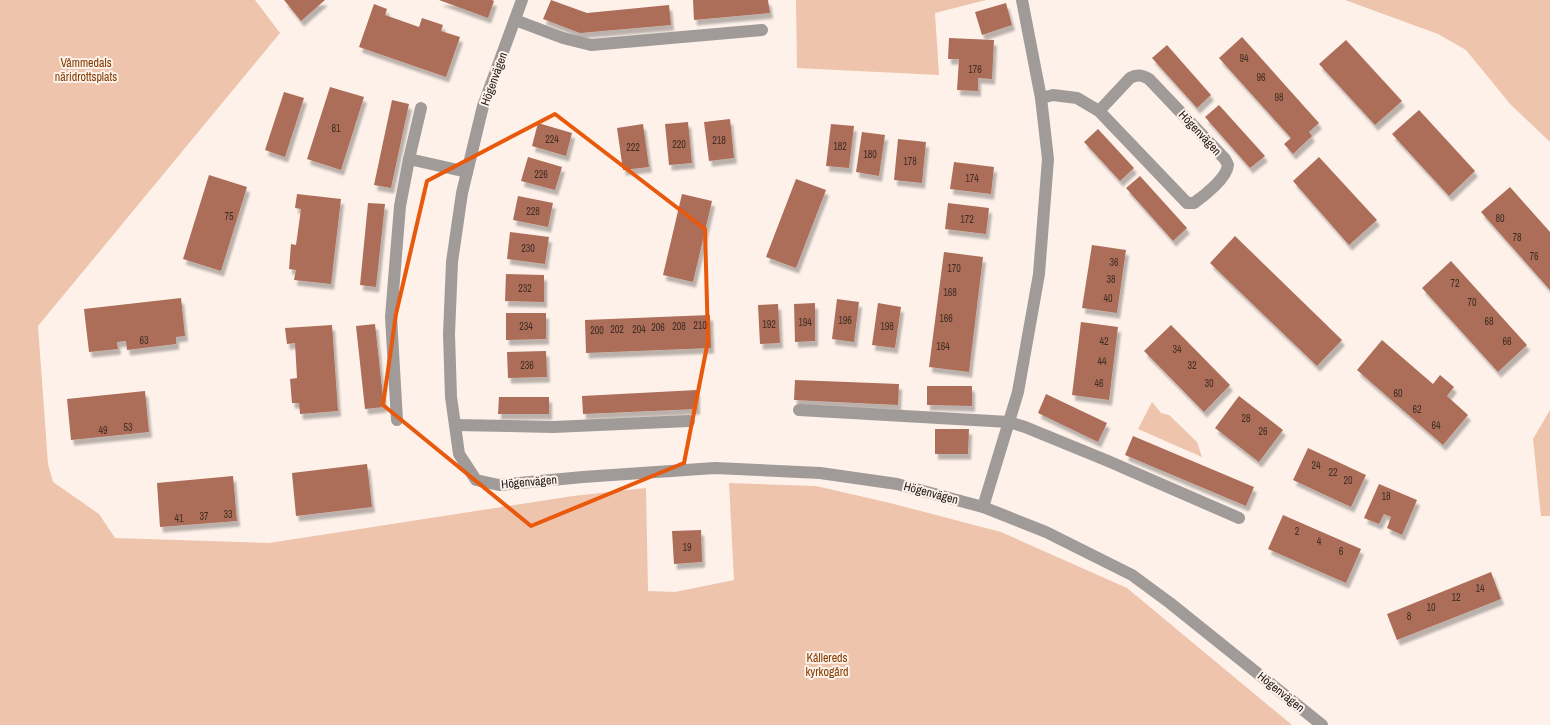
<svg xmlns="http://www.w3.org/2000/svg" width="1550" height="725" viewBox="0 0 1550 725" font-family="'Archivo Narrow',sans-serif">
<defs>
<filter id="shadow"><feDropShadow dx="3" dy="5.5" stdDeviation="1" flood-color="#0004"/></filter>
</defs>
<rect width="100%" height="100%" fill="#fdf1ea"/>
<g fill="#eec4ac">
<polygon points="0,0 255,0 280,33 38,326 48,464 53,482 99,514 115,538 269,543 573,496 646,488 648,591 675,592 734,580 729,483 816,486 890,503 1001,532 1127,588 1292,725 0,725"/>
<polygon points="796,0 986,0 935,13 939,75 797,68"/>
<polygon points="1345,0 1550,0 1550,142 1511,105 1466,50 1438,34"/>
<polygon points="1152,402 1161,413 1169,415 1197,442 1202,457 1138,429"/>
<polygon points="1550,410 1550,516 1541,516 1533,439"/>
</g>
<g fill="#ac6e58" filter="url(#shadow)">
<polygon points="284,0 325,0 301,21"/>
<polygon points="439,0 492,0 494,1 488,18"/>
<polygon points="551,0 587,13 669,5 671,25 580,33 543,19"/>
<polygon points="693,0 768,0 770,13 694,20"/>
<polygon points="1006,3 1012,25 982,35 975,12"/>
<polygon points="374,4 387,9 385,15 419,27 422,18 443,25 441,31 460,37 446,77 359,47"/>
<polygon points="1242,37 1319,123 1309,132 1312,136 1293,154 1284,144 1291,138 1219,58"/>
<polygon points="949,38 994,40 992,79 978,78 978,91 957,90 959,59 948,59"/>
<polygon points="1346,40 1402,101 1375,125 1319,64"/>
<polygon points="1167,45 1211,95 1197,108 1152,58"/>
<polygon points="330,87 364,97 341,170 307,159"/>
<polygon points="284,92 304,98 285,157 265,150"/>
<polygon points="392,100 409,104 391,188 374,185"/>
<polygon points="1219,105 1265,156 1250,168 1205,117"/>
<polygon points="1419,110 1475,171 1449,196 1392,134"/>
<polygon points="730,119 734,158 709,161 704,122"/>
<polygon points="688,122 692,163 669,165 665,124"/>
<polygon points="538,123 572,133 566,156 532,146"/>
<polygon points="643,124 649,167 623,170 617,128"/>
<polygon points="831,124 854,126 849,168 826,166"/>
<polygon points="1098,129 1134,168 1120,181 1084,142"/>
<polygon points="862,132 885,135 879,176 856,172"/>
<polygon points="898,139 926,142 922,183 894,180"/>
<polygon points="528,157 562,167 555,190 521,181"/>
<polygon points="1319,157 1377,220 1349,245 1293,181"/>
<polygon points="954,162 994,167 991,194 950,189"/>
<polygon points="209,175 247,187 221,271 183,259"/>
<polygon points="1140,176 1187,228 1173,241 1126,188"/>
<polygon points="796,179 826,190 796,268 766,257"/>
<polygon points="1510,187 1550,232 1550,290 1481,212"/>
<polygon points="297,194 341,199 331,284 294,280 296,270 289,269 291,244 296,245 301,209 295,208"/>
<polygon points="682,194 712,201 693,282 663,275"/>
<polygon points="518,196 553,203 548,227 513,220"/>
<polygon points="368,203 385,204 376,287 360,285"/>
<polygon points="948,203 989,208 986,234 945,229"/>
<polygon points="510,232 549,237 545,264 507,259"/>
<polygon points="1235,236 1342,340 1317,366 1210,263"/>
<polygon points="1092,245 1126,250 1117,313 1082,308"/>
<polygon points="944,252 983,257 969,372 929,367"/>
<polygon points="1451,261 1527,345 1498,372 1422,288"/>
<polygon points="506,274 544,275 544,302 505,301"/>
<polygon points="181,298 185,336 176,337 176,344 127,350 126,341 117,342 118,349 89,352 84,309"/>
<polygon points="837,299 859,302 854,342 832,339"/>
<polygon points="815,303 815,341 795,342 794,304"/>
<polygon points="878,303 901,307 895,348 872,345"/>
<polygon points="778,304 780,343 760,344 758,305"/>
<polygon points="506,313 546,313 546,339 506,340"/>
<polygon points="710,315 711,348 586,353 585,320"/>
<polygon points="1081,322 1118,327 1109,400 1072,395"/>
<polygon points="375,324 384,407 365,409 356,326"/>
<polygon points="332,325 338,411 300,414 299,403 292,403 290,379 297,378 295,343 287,344 285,328"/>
<polygon points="1171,325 1230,385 1204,412 1144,351"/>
<polygon points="1382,340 1433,384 1440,375 1454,387 1447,396 1468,415 1443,445 1357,370"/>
<polygon points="546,351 547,377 508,378 507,352"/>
<polygon points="795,380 899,384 898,405 794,400"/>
<polygon points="927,386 972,386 972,406 927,405"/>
<polygon points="697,390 697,409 583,414 582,396"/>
<polygon points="145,391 149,432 71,440 67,399"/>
<polygon points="1046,394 1107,423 1098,442 1038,413"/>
<polygon points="1239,396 1283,430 1259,462 1215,428"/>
<polygon points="499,397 549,397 549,414 498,414"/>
<polygon points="935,429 969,429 968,454 935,454"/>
<polygon points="1133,436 1254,487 1246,506 1125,455"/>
<polygon points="1308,448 1366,475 1351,507 1293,480"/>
<polygon points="367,464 372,507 296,516 292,473"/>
<polygon points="233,476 237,521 160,527 157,483"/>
<polygon points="1379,484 1417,500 1402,535 1387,528 1391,517 1384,514 1379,524 1364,518"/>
<polygon points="1283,515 1361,549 1346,583 1268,549"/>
<polygon points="701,530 702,562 674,564 672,531"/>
<polygon points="1491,572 1501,599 1397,640 1387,614"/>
</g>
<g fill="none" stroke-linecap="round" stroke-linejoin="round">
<g stroke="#a09a99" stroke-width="12">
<polyline points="522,0 483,106 462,193 452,262 449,334 451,397 459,454 476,480 499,485 583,477 715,468 820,473 897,484 983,507 1046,532 1132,575 1170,603 1322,725"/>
<polyline points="515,20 563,38 591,45 762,30"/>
<path d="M1041,98L1053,95L1077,98L1099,111L1187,203H1194C1204,196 1227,178 1228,165L1225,159L1149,79C1142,75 1137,74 1130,78L1099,111"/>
<polyline points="421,108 409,159 467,172"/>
<polyline points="799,410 1009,422 1025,427 1108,461 1239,518"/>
<polyline points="397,420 391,317 400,206 409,159"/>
<polyline points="455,425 553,427 689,421"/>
<polyline points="983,507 1018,392 1039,274 1048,159 1041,98 1022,0"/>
</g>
</g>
<path fill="none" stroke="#e8590c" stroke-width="4" stroke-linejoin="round" d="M555,114L705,229L708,341L684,463L531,526L383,405L396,314L427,181Z"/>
<g text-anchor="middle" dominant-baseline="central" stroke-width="4" stroke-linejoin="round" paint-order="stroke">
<g font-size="10" fill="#412e26">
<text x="1244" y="58">94</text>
<text x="975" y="69">176</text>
<text x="1261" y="77">96</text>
<text x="1279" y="97">98</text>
<text x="336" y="128">81</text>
<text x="552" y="139">224</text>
<text x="719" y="140">218</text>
<text x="679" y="144">220</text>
<text x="840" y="146">182</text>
<text x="633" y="147">222</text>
<text x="870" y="154">180</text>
<text x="910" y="161">178</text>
<text x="541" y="174">226</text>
<text x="972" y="178">174</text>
<text x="533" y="211">228</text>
<text x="229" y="216">75</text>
<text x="1500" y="218">80</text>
<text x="967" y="219">172</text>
<text x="1517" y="237">78</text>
<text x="528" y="248">230</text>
<text x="1534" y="256">76</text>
<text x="1114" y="262">36</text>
<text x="954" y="268">170</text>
<text x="1111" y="279">38</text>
<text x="1455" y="283">72</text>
<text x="525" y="288">232</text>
<text x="950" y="292">168</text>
<text x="1108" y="298">40</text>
<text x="1472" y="302">70</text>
<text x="946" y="318">166</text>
<text x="845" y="320">196</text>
<text x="1489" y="321">68</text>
<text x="805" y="322">194</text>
<text x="769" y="324">192</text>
<text x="700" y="325">210</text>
<text x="526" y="326">234</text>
<text x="679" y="326">208</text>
<text x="887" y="326">198</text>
<text x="658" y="327">206</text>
<text x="617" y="329">202</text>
<text x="639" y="329">204</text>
<text x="597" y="330">200</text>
<text x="144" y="340">63</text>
<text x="1104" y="341">42</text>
<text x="1507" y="341">66</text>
<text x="943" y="346">164</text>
<text x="1177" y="349">34</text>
<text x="1102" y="361">44</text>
<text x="527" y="365">236</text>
<text x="1192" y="365">32</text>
<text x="1099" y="383">46</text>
<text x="1209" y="383">30</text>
<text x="1398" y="393">60</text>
<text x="1417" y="409">62</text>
<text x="1246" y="418">28</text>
<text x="1436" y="425">64</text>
<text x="128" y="427">53</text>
<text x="103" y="430">49</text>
<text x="1263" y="431">26</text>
<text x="1316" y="465">24</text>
<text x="1333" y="472">22</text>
<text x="1348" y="480">20</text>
<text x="1386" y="496">18</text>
<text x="228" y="514">33</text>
<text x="204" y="516">37</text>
<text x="179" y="518">41</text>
<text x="1297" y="531">2</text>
<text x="1319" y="541">4</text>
<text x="687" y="547">19</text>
<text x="1341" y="551">6</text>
<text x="1480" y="588">14</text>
<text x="1456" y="597">12</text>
<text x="1431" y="607">10</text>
<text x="1409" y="616">8</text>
</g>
<g font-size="12" fill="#833c00" stroke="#fdf1ea">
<text x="86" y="63">Våmmedals<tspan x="86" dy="14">näridrottsplats</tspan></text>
<text x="827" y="658">Kållereds<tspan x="827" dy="14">kyrkogård</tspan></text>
</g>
<g font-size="12" fill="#1d1816" stroke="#fdf1ea">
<text transform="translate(494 79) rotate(-70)">Högenvägen</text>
<text transform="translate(1200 133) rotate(47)">Högenvägen</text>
<text transform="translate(529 482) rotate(-5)">Högenvägen</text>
<text transform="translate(931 493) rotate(15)">Högenvägen</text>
<text transform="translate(1281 692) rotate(39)">Högenvägen</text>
</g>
</g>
</svg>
